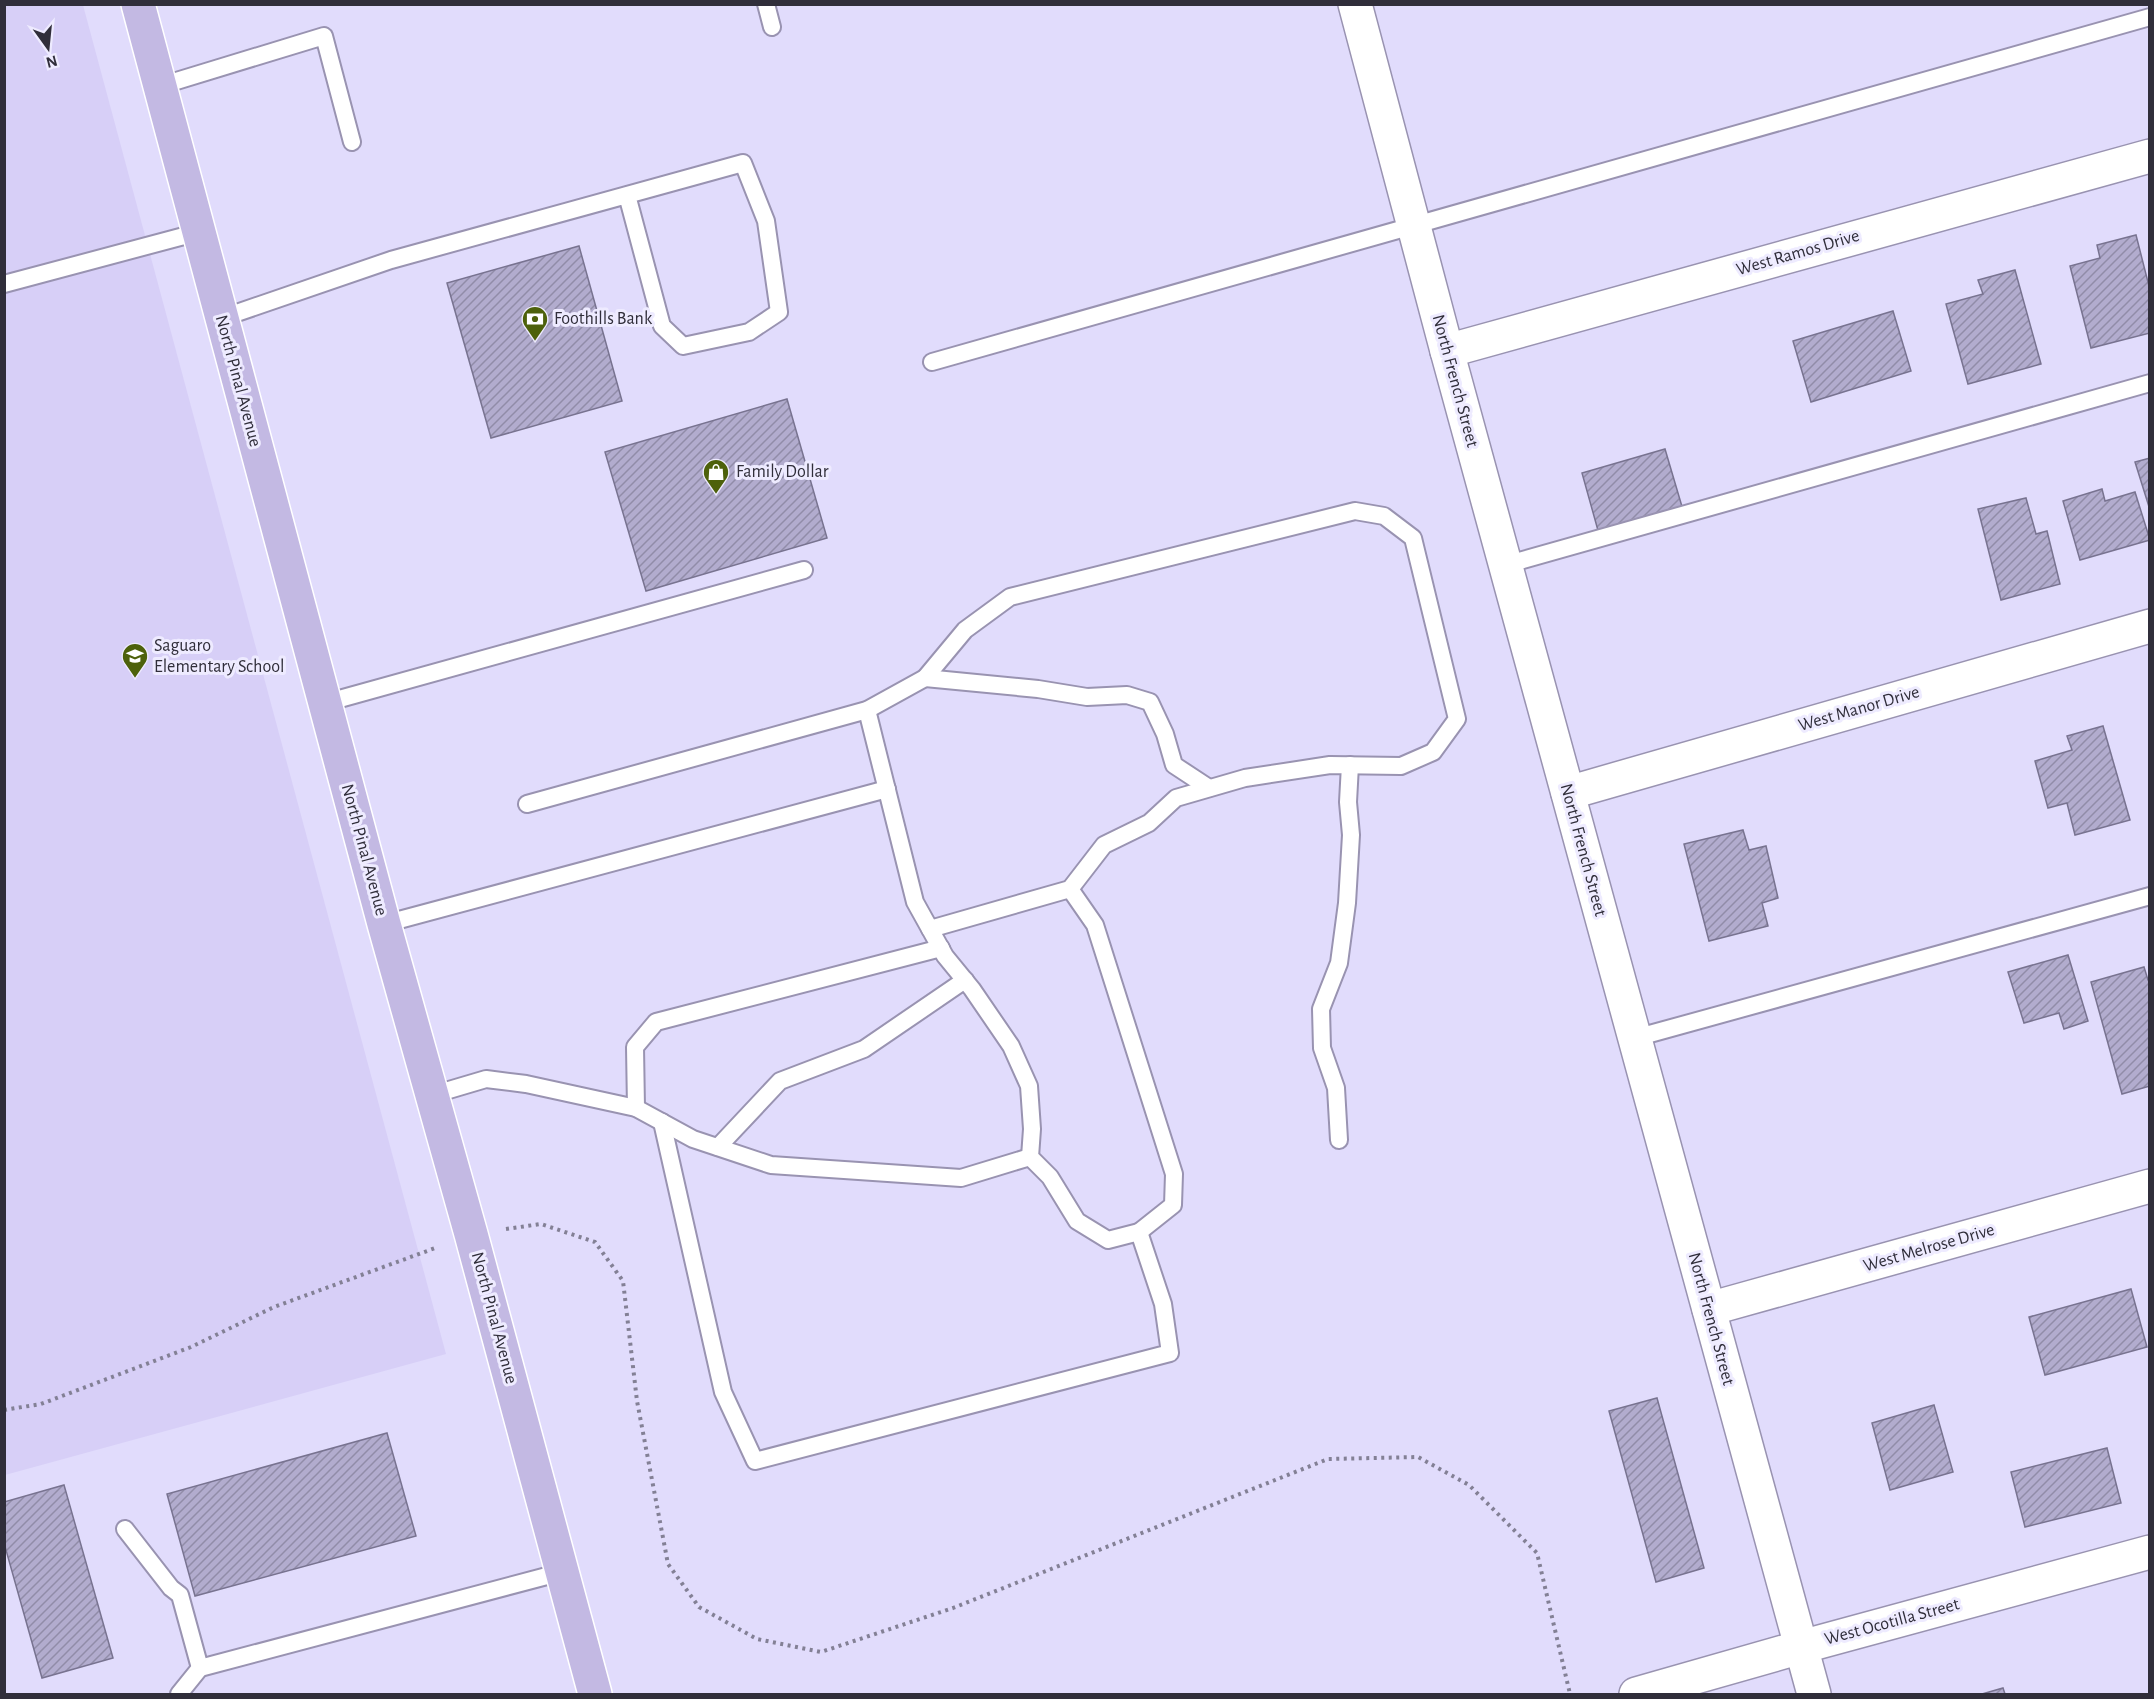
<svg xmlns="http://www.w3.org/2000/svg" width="2154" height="1699" viewBox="0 0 2154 1699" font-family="'Alegreya Sans',sans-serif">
<defs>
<pattern id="building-hatch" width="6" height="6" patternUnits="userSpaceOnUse" patternTransform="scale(1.5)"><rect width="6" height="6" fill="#b2acce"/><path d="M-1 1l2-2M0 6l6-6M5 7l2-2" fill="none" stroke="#918ca8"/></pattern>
</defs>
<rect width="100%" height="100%" fill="#e1dcfc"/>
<polygon fill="#d7cff7" points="5,5 83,5 446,1354 5,1475"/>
<g fill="url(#building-hatch)" stroke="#787390" stroke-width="1.5">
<polygon points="2136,235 2150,290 2150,333 2091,348 2070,266 2100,258 2097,245"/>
<polygon points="579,246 622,401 491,438 447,283"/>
<polygon points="2015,270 2041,364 1968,384 1946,304 1983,294 1978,280"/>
<polygon points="1893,311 1911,371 1811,402 1793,341"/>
<polygon points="787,399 827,538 646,591 605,452"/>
<polygon points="1665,449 1683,510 1599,534 1582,473"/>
<polygon points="2150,458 2150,510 2135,462"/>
<polygon points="2102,489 2105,501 2135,492 2150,540 2080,560 2063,501"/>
<polygon points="2026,498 2036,534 2047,531 2060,584 2001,600 1978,509"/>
<polygon points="2103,726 2130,820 2075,835 2067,803 2048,808 2035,761 2072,750 2067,736"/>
<polygon points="1743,830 1749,850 1766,846 1778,898 1762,903 1768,926 1709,941 1684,844"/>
<polygon points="2068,955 2088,1021 2064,1029 2059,1013 2024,1023 2008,972"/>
<polygon points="2144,967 2148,980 2150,980 2150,1086 2122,1094 2091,982"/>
<polygon points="2131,1289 2147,1347 2045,1375 2029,1317"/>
<polygon points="1657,1398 1704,1568 1656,1582 1609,1411"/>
<polygon points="1934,1405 1953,1472 1890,1490 1872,1423"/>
<polygon points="387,1433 416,1536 195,1596 167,1494"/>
<polygon points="2107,1448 2121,1503 2025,1527 2011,1472"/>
<polygon points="64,1485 113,1658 42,1678 4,1543 4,1502"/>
<polygon points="2003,1688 2005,1694 1982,1694"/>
</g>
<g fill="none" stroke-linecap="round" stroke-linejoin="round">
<g stroke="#9993b1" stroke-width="20">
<g id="service">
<polyline points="766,4 772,27"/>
<polyline points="160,86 324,36 352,142"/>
<polyline points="4,284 199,232"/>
<polyline points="222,318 391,260 743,163 766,221 779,312 749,332 683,346 662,326 627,195"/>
<polyline points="932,362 2150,17"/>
<polyline points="1505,565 2150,383"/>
<polyline points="925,678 1038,689 1087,697 1127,695 1150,702 1165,734 1174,765 1209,788"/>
<polyline points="325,703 804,570"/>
<polyline points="527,804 867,710 925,678 965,630 1010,597 1355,511 1384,516 1413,538 1457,719 1433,752 1401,766 1330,765 1245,778 1176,798 1149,823 1104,845 1070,889 930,929"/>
<polyline points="1070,889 1095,925 1174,1174 1173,1205 1139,1232"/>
<polyline points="384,924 887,789"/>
<polyline points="1635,1038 2150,896"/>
<polyline points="432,1095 486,1079 526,1084 636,1108 693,1139 771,1165 961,1178 1030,1157"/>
<polyline points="636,1108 635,1047 656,1022 941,948"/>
<polyline points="662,1122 723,1392 755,1461 1170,1353 1163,1304 1139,1232 1108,1240 1077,1221 1050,1177 1030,1157 1032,1129 1029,1086 1011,1046 972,989 945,956 915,902 867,710"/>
<polyline points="1339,1140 1336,1088 1322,1048 1321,1009 1339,963 1347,903 1351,835 1348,802 1350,765"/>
<polyline points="718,1147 780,1081 864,1049 965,980"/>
<polyline points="125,1529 171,1588 180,1595 200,1668 562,1572"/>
<polyline points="179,1694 200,1668"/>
</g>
</g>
<g stroke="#9993b1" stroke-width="36">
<g id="minor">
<polyline points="1355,4 1447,351 1814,1694"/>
<polyline points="1447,351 2150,156"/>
<polyline points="1568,793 2150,626"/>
<polyline points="1709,1309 2150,1186"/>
<polyline points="1636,1694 1801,1647 2150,1552"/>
</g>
</g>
<g stroke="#fff" stroke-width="36">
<polyline id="primary" points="138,4 384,924 471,1234 595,1694"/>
</g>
<g stroke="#838095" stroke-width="4" stroke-dasharray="3 4.5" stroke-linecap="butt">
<polyline points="506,1229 541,1224 595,1242 623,1281 637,1401 668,1564 699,1607 757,1639 821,1652 953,1608 1328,1459 1418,1457 1469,1485 1537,1553 1570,1694"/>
<polyline points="4,1410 41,1404 191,1347 274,1307 438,1247"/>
</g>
<use href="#service" stroke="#fff" stroke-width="16"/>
<use href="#minor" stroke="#fff" stroke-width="33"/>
<use href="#primary" stroke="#c3b9e3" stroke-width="33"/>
</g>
<defs>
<g id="bank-pin" transform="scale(1.35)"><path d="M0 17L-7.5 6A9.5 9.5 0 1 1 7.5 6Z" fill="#4d610b" stroke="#eeebff"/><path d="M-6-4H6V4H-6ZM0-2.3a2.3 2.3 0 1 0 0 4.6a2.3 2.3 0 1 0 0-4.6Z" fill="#fff"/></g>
<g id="shop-pin" transform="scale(1.35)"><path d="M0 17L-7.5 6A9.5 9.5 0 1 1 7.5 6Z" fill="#4d610b" stroke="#eeebff"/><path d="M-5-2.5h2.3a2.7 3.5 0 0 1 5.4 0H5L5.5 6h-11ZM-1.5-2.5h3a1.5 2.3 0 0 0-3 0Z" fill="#fff"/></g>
<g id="school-pin" transform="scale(1.35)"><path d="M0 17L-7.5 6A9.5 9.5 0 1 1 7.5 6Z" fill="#4d610b" stroke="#eeebff"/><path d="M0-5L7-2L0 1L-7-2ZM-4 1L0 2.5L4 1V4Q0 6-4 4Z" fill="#fff"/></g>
</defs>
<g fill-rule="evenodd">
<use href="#bank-pin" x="535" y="319"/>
<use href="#shop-pin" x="716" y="472"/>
<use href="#school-pin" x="135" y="656"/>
</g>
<g text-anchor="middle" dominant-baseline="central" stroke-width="6" stroke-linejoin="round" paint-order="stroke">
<g font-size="18" fill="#302e3a" stroke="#eeebff">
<text transform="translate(1798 253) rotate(-16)">West Ramos Drive</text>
<text transform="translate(238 381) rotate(75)">North Pinal Avenue</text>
<text transform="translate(1455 381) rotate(75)">North French Street</text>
<text transform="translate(1859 709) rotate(-16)">West Manor Drive</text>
<text transform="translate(364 850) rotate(75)">North Pinal Avenue</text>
<text transform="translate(1583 850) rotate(75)">North French Street</text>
<text transform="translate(1929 1248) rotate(-16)">West Melrose Drive</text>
<text transform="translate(494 1318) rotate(75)">North Pinal Avenue</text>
<text transform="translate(1711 1319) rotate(75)">North French Street</text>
<text transform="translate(1892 1622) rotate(-15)">West Ocotilla Street</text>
</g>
<g font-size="18" fill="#302e3a" stroke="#eeebff" text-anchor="start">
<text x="554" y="319">Foothills Bank</text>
<text x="736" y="472">Family Dollar</text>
<text x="154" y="646">Saguaro<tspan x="154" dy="21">Elementary School</tspan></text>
</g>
</g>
<rect width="2154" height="1699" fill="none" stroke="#302e3a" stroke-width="12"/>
<g transform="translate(48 48) rotate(165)" stroke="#eeebff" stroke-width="4.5" paint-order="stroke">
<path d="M0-4.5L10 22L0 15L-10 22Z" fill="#302e3a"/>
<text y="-9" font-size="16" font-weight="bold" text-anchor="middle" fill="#302e3a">N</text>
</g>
</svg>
